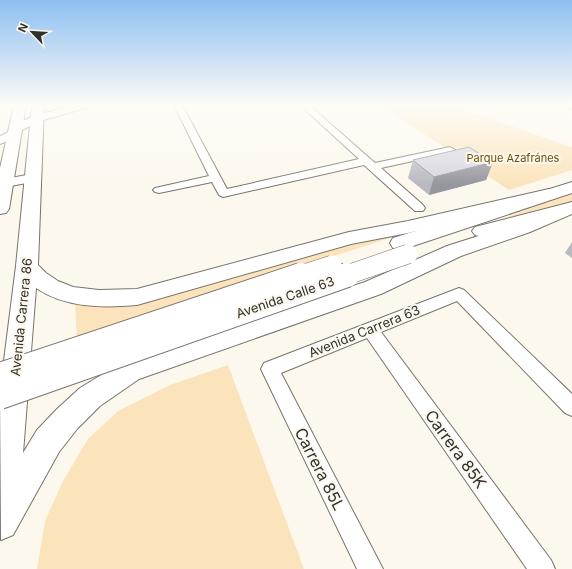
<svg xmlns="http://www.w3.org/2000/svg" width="572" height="569" viewBox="0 0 572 569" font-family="Inter,sans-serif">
<rect width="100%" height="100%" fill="#fdf8ee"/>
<g fill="#fbe4bc">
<polygon points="380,105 449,105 572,147 572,170 509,190"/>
<polygon points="572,193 572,201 499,220"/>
<polygon points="399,235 77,339 75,304 100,306 358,241"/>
<polygon points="228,365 304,569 37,569 45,521 63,481 88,439 118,411 170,385"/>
</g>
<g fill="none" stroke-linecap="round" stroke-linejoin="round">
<g stroke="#78736b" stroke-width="2">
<g id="minor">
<polygon points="174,105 182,105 227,189 359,159 300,105 309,105 375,163 450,147 455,150 454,152 381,168 423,205 425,208 423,211 415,211 364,165 223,197 219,195 212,182 159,193 155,192 153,190 155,188 209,176"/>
<polygon points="459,288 464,290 572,394 572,416 565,413 457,301 381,332 551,560 555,569 527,569 367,338 281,373 383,569 357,569 261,369 264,363"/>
</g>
</g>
<g stroke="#78736b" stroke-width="2">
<g id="tertiary">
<polygon points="72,105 90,105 89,107 40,121 18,132 20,134 18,137 0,144 0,136 11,131 9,129 11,126 32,117"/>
<polygon points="564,105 572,105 572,109 565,107"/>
<polygon points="32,174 37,175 39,178 37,181 0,188 0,180"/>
</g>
</g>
<g stroke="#78736b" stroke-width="2">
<g id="secondary">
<polygon points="572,182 572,193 407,248 400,249 393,248 390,243 393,238"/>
<polygon points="572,202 572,213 482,237 475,235 472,231 475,227"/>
</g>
</g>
<g stroke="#78736b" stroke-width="2">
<g id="primary">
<polygon points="14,105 26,105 9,209 6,213 0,214 0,168"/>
<path d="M32,105H44L38,265L46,273L58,281L73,287L99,290L137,289L349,232L408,221L549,189L555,190L558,194L555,198L549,199L408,233L351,244L137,305C103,308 65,308 36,288L23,453L37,430L57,409L80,388L121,363L365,282L447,246L516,224L572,202V214L530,232L461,256L381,294L139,379L100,406L77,429L59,452L13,535L1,540L0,392L16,266Z"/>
</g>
</g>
<use href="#minor" fill="#fff" fill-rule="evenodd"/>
<use href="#tertiary" fill="#fff" fill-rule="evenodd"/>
<use href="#secondary" fill="#fff" fill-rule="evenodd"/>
<use href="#primary" fill="#fff" fill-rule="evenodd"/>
<g stroke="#78736b" stroke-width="20" stroke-linecap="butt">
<g id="secondary-bridge-far1">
<polyline points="298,276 332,265"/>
<polyline points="344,276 408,254"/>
</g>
</g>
<g stroke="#78736b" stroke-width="26" stroke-linecap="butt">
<g id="secondary-bridge">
<polyline points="0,375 301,275"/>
<polyline points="0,397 347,275"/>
</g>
</g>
<use href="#secondary-bridge-far1" stroke="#fff" stroke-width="19"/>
<use href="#secondary-bridge" stroke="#fff" stroke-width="24"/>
</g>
<g fill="#b9b9c2">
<polygon points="413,160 493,162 486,180 429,195 408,178"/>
<polygon points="572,242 572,258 565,253"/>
</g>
<polygon fill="#96969e" points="493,162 486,180 429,195 434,177"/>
<polygon fill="#d7d7e1" stroke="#96969e" points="469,147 493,162 434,177 413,160"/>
<linearGradient id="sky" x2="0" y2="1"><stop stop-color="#8dbff1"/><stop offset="0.57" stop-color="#fefcf7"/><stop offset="1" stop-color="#fefcf7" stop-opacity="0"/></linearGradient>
<rect width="572" height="185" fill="url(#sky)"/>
<g text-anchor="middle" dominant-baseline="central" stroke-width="4" stroke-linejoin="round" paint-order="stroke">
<g font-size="11" fill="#6c4e08" stroke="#fdf8ee">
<text x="513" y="158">Parque Azafránes</text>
</g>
<g font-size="13" fill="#32302c" stroke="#fdf8ee">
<text transform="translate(285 297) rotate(-19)">Avenida Calle 63</text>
<text transform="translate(21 317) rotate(-84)">Avenida Carrera 86</text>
<text transform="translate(364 331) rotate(-22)">Avenida Carrera 63</text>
</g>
<g font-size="16" fill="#32302c" stroke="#fdf8ee">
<text transform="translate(456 449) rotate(54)">Carrera 85K</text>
<text transform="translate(320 469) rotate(63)">Carrera 85L</text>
</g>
</g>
<g transform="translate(32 32) rotate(295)" stroke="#fdf8ee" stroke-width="3" paint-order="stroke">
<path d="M0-3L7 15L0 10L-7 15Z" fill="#32302c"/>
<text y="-6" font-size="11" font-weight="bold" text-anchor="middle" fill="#32302c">N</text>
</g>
</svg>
